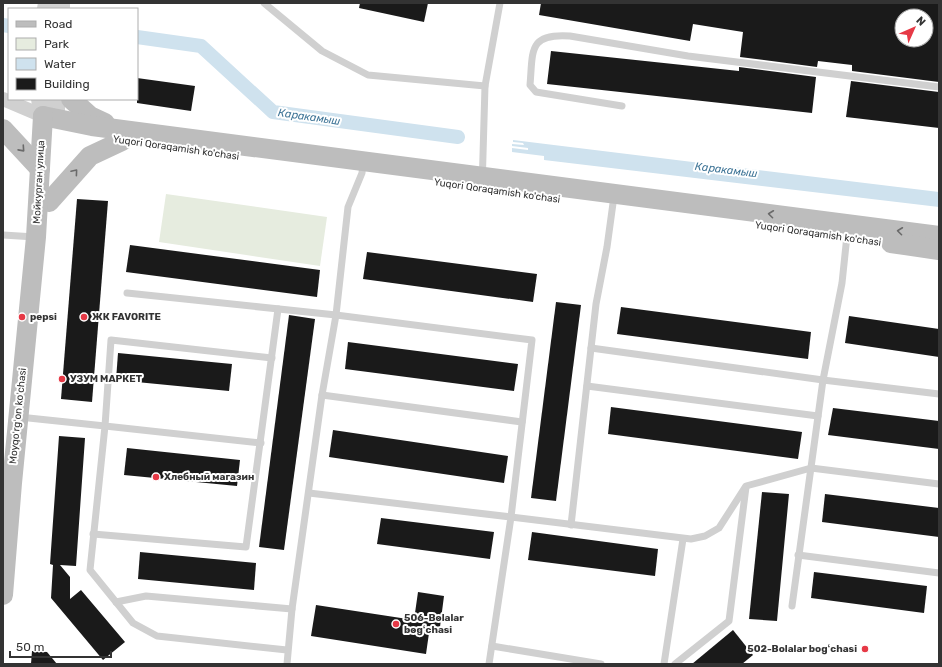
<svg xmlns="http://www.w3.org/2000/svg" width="942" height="667" viewBox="0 0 942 667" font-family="Rubik,sans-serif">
<rect width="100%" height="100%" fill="#fff"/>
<polygon fill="#e6ecdf" points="166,194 327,217 320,266 159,242"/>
<polygon fill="#cfe2ee" points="513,140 939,192 939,207 544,160 544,156 512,152 512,148 528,150 528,148 512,146 512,144 524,145 523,143 513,142"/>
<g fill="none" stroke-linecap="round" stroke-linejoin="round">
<g stroke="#cfe2ee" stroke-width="14">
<polyline points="3,25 9,26"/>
<polyline points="137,37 201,46 273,112 458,137"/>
</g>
</g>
<g fill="#1a1a1a" fill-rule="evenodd">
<polygon points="360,3 428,3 424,22 359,8"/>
<path d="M541,3H939V82L852,71V65L818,61L817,67L740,57L743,32L693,24L690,41L539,15ZM902,16H926V40H902Z"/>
<polygon points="551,51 739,71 739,67 816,77 812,113 547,84"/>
<polygon points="137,78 195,86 191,111 137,103"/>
<polygon points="851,81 939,92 939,128 846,117"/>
<polygon points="77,199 108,201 92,402 61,399"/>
<polygon points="130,245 320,270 317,297 126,272"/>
<polygon points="367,252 537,274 533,302 363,279"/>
<polygon points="556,302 581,305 556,501 531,498"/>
<polygon points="621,307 811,332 808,359 617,334"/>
<polygon points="289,315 315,319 284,550 259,547"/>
<polygon points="849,316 939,329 939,357 845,343"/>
<polygon points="348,342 518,364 514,391 345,369"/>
<polygon points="118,353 232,364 229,391 116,380"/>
<polygon points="611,407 802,432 798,459 608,434"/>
<polygon points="833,408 939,421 939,449 828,435"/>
<polygon points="333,430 508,456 504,483 329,457"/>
<polygon points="59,436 85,438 76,566 60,565 70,577 70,599 81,590 125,642 103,660 51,598 53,565 50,564"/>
<polygon points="127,448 240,460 237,486 124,475"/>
<polygon points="762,492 789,494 777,621 749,619"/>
<polygon points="825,494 939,508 939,537 822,522"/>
<polygon points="381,518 494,532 490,559 377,544"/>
<polygon points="532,532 658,549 655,576 528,560"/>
<polygon points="140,552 256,563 254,590 138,579"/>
<polygon points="814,572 927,586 924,613 811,598"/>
<polygon points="418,592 444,596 440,627 430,626 426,654 311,636 316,605 414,620"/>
<polygon points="733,630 753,655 742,664 692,664"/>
<polygon points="32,651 47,652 57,664 31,664"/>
</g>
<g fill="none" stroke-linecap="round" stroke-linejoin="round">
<g stroke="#d0d0d0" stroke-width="7">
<polyline points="264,3 322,51 368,75 485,86"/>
<path d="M622,106L536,92L530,85C533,51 528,33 570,36L688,56L939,87"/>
<polyline points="482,189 485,86 500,3"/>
<polyline points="3,235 35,237"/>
<polyline points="127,293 336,315 532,340 511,517 691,539 705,536 719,528 746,486 811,468 939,484"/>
<polyline points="591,348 823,380 939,394"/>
<polyline points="587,386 818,416"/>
<polyline points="322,395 522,422"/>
<polyline points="19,417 105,426 90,570 133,623 157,636 287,650"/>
<polyline points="261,443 105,426 111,340 272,358"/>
<polyline points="309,493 511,517 489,664"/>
<polyline points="571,525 596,304 607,247 614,196"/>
<polyline points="93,534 246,547 278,309"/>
<polyline points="798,555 939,573"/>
<polyline points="116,602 146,596 292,609"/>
<polyline points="792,606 823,380 842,283 848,226"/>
<polyline points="492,646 601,664"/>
<polyline points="287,664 292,609 322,395 336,315 348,207 362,173 363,162"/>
<polyline points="664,664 683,539"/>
<polyline points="675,664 729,621 746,487"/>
</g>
<polyline stroke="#d0d0d0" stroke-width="14" points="3,99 43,116"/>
<g stroke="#d0d0d0" stroke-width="18">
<polyline points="46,9 47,3"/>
<polyline points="61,9 61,3"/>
<polyline points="40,99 43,116"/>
<polyline points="56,99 56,119"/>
</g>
<g stroke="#bdbdbd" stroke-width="20">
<polyline points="71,99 90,116 105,123"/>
<polyline points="43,116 92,126 939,236"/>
<polyline points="3,129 40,169"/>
<polyline points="49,202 90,156 122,141"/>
<polyline points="891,243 939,250"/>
<polyline points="3,595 12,483 36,237 43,116"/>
</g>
</g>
<defs><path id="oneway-chevron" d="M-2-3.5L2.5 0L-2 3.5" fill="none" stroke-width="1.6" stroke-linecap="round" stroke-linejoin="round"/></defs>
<g stroke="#6a6a6a">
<use href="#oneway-chevron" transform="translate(22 149) rotate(48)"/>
<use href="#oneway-chevron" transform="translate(75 172) rotate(-50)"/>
<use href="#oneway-chevron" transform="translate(771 214) rotate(-173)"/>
<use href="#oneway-chevron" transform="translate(900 231) rotate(-173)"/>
</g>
<g fill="#e63946" stroke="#fff" stroke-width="1.5">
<circle cx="22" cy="317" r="4"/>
<circle cx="84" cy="317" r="4"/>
<circle cx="62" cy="379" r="4"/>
<circle cx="156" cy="477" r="4"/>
<circle cx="396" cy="624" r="4"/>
<circle cx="865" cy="649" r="4"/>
</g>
<g text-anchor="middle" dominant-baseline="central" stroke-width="4" stroke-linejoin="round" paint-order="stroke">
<g font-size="10" fill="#333" stroke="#fff">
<text transform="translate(176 148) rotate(8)">Yuqori Qoraqamish ko'chasi</text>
<text transform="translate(39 182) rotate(-87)">Мойкурган улица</text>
<text transform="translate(497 191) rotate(8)">Yuqori Qoraqamish ko'chasi</text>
<text transform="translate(818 234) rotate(8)">Yuqori Qoraqamish ko'chasi</text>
<text transform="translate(18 416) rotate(-84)">Moyqoʻrgʻon koʻchasi</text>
</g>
<g font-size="10" font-weight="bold" fill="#333" stroke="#fff" text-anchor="start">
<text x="30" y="317">pepsi</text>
<text x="92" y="317">ЖК FAVORITE</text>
<text x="70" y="379">УЗУМ МАРКЕТ</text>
<text x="164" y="477">Хлебный магазин</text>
<text x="404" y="618">506-Bolalar<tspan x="404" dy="12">bogʻchasi</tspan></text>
<text x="857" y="649" text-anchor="end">502-Bolalar bogʻchasi</text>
</g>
<g font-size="11" font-style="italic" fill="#3f7597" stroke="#fff">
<text transform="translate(309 117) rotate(8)">Каракамыш</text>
<text transform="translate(726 170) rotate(7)">Каракамыш</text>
</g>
</g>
<rect width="942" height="667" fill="none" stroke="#333333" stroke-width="8"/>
<rect x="8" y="8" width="130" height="92" fill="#ffffff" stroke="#adadad"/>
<rect x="16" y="21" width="20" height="6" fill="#bdbdbd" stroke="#adadad"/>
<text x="44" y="28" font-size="12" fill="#333333">Road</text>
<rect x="16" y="38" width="20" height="12" fill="#e6ecdf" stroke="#adadad"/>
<text x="44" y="48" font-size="12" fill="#333333">Park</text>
<rect x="16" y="58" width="20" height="12" fill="#cfe2ee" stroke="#adadad"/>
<text x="44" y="68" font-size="12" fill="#333333">Water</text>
<rect x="16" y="78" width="20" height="12" fill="#1a1a1a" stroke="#adadad"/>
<text x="44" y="88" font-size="12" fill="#333333">Building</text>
<g transform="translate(914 28) rotate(45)"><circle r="19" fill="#ffffff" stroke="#adadad"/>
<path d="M0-3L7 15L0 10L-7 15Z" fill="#e63946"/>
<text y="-6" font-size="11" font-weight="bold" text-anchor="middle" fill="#333333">N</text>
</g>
<path d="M10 651v6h101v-6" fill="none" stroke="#333333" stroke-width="2"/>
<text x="16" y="651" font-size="12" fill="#333333" stroke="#ffffff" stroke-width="3" paint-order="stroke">50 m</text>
</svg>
